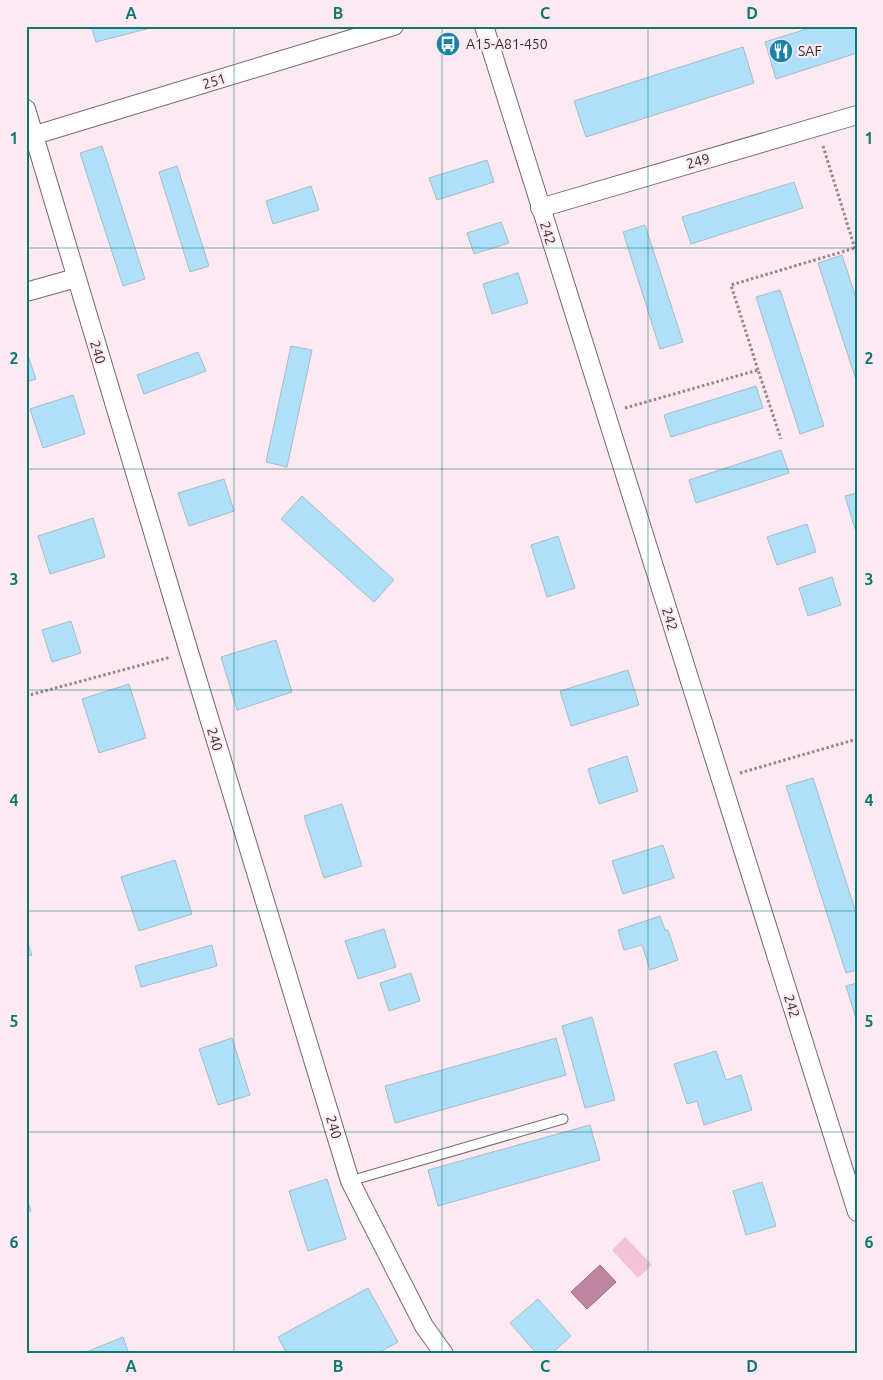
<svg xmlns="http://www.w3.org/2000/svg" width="883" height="1380" viewBox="0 0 883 1380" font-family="Ubuntu,sans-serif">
<rect width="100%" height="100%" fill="#fde9f1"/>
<polygon fill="#f2c3d7" points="625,1237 652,1265 638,1278 612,1250"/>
<polygon fill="#c0869f" stroke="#956b7d" points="600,1265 616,1282 587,1309 571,1292"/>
<g fill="#aee0fa" stroke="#a8bbc4">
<polygon points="91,26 158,26 96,42"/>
<polygon points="816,26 857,26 857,53 776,79 765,42"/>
<polygon points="743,47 754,83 586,137 574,101"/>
<polygon points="102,146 145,279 123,286 80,153"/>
<polygon points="487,160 494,182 437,200 429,178"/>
<polygon points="177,166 209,266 190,272 159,172"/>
<polygon points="794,182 803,208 691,244 682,217"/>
<polygon points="311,186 319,210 273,224 266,201"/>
<polygon points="501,222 509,243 474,254 467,233"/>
<polygon points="645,225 683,342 660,349 623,232"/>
<polygon points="842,255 857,301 857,383 818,263"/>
<polygon points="518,273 528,303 492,314 483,284"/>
<polygon points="780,290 824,426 800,434 756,297"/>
<polygon points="291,346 312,350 287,467 266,462"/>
<polygon points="26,350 36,379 26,382"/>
<polygon points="198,352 206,371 144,394 137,375"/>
<polygon points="756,386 763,408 671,437 664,415"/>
<polygon points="73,395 85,434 43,448 30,409"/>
<polygon points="781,450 789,473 696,503 689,480"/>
<polygon points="224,479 234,511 189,526 178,493"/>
<polygon points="857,493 857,532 856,532 845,496"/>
<polygon points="302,496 394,580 374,602 281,519"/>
<polygon points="93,518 105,557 50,574 38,536"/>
<polygon points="807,524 816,552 777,565 767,537"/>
<polygon points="558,536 575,588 547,597 531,545"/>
<polygon points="832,577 841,605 808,616 799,588"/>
<polygon points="71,621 81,653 52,662 42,630"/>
<polygon points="276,640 292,692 237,710 221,657"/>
<polygon points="628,670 639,705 571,726 560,691"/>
<polygon points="129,684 146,738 99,753 82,699"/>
<polygon points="627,756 638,791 599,804 588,769"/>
<polygon points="813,778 857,916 857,970 846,973 786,786"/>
<polygon points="342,804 362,866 324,878 304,816"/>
<polygon points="663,845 674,878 623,894 612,861"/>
<polygon points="175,860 192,914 139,931 121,877"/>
<polygon points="660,916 665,930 668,930 678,960 650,970 642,945 624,950 618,930"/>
<polygon points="384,929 396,967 358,979 345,941"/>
<polygon points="26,938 32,955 26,957"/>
<polygon points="212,945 217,966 141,987 135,966"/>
<polygon points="411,973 420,1001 389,1011 380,983"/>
<polygon points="857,983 857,1022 846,986"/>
<polygon points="592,1017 615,1100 585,1108 562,1026"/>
<polygon points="232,1038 250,1095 218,1105 199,1049"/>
<polygon points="556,1038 566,1075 395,1123 385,1086"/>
<polygon points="716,1051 726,1080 741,1075 752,1110 704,1125 697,1101 687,1104 674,1064"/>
<polygon points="590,1125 600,1160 438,1206 428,1170"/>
<polygon points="327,1179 346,1239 308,1251 289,1191"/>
<polygon points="762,1182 776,1226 746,1235 733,1191"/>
<polygon points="26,1196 31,1211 26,1213"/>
<polygon points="368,1288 398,1342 376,1354 287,1354 278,1337"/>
<polygon points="538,1299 571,1336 551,1354 537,1354 510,1323"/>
<polygon points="123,1337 129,1354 81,1354"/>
</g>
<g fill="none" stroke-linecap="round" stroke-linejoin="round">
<g stroke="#7a686f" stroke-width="11">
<polyline id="lane" points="350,1181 563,1119"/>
</g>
<g stroke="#7a686f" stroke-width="20">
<g id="street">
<polyline points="484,26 857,1212"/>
<polyline points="26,109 189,652 350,1181 424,1326 444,1354"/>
<polyline points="35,135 394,26"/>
<polyline points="540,208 857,115"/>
<polyline points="26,292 76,278"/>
</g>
</g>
<g stroke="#94878c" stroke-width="3" stroke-dasharray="2.5 2.5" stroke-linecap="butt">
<polyline points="823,146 857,255"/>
<polyline points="758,370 731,285 855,248"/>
<polyline points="625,408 758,370 781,439"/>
<polyline points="26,696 171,657"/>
<polyline points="740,773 857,739"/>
</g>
<use href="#lane" stroke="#fff" stroke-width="9"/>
<use href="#street" stroke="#fff" stroke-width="18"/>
</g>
<path fill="none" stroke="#0f766e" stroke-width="1" stroke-opacity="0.55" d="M234,26V1354M442,26V1354M648,26V1354M26,248H857M26,469H857M26,690H857M26,911H857M26,1132H857"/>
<defs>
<g id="bus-disc" transform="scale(1.25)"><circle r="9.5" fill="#1982ab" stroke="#fde9f1"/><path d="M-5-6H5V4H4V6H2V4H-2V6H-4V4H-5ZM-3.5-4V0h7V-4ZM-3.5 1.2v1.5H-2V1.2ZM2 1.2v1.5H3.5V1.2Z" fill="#fff"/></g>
<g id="restaurant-disc" transform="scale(1.25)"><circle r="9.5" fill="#1982ab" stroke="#fde9f1"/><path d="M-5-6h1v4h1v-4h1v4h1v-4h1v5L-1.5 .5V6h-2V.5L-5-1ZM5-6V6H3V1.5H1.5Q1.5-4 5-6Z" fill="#fff"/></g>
</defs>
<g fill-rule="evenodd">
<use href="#bus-disc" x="448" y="44"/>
<use href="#restaurant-disc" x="781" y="51"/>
</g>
<g text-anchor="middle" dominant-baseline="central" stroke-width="4.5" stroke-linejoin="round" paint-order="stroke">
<g font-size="14" fill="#322b2e" stroke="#fde9f1" text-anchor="start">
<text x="466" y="44">A15-A81-450</text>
<text x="798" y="51">SAF</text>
</g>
<g font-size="14" fill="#322b2e" stroke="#fde9f1">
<text transform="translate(214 81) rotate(-17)">251</text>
<text transform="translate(698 161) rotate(-16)">249</text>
<text transform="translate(548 233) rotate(73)">242</text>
<text transform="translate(98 352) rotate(73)">240</text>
<text transform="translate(670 619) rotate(73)">242</text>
<text transform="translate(215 739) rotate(73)">240</text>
<text transform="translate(792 1006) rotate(73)">242</text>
<text transform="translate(334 1127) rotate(73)">240</text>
</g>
</g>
<rect width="883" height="1380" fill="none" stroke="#fde9f1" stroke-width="55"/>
<rect x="28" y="28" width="828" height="1324" fill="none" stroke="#0f766e" stroke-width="2"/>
<g font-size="16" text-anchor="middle" font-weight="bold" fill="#0f766e">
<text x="131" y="19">A</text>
<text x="338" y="19">B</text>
<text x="545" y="19">C</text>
<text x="752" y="19">D</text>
<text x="14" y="144">1</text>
<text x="869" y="144">1</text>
<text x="14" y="364">2</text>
<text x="869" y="364">2</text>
<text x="14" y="585">3</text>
<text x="869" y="585">3</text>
<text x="14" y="806">4</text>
<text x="869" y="806">4</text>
<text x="14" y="1027">5</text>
<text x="869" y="1027">5</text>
<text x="14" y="1248">6</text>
<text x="869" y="1248">6</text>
<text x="131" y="1372">A</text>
<text x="338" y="1372">B</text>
<text x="545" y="1372">C</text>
<text x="752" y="1372">D</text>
</g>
</svg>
